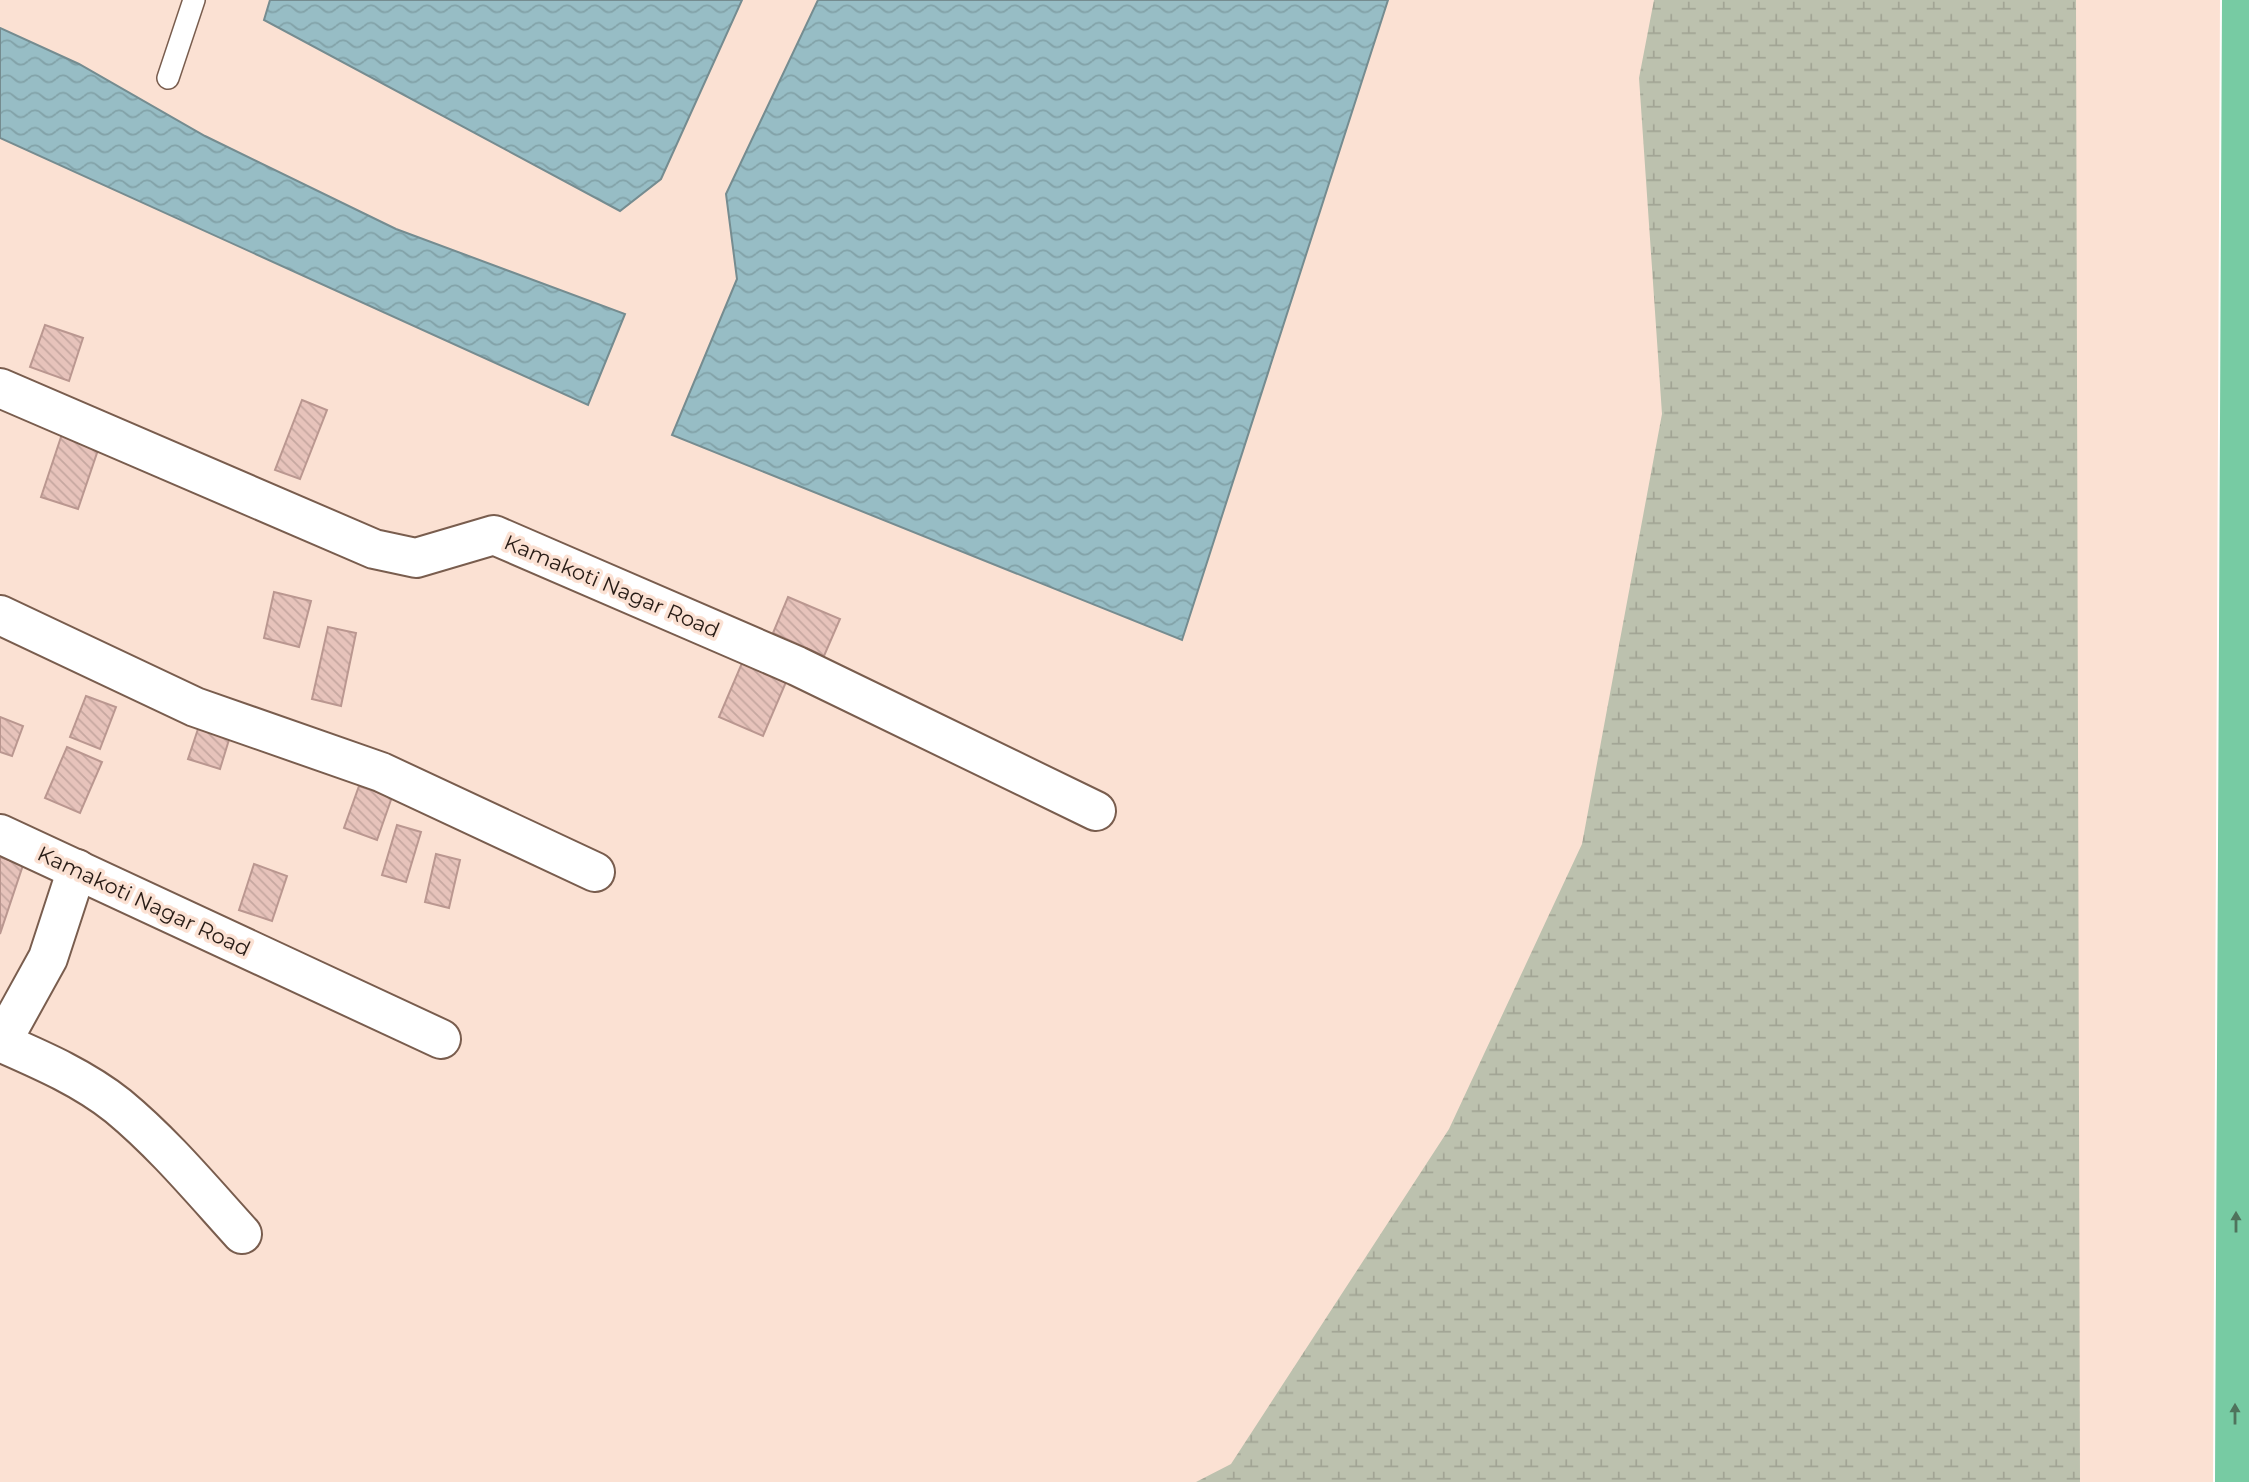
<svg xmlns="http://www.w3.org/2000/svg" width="2249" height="1482" viewBox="0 0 2249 1482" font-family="Montserrat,sans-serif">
<defs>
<pattern id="wetland-marsh" width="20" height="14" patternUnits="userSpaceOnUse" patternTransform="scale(1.75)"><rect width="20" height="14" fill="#bcc1ae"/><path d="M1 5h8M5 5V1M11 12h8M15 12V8" fill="none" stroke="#a2a595"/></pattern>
<pattern id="water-waves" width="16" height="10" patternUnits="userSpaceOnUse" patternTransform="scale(1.75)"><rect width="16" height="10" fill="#97bdc5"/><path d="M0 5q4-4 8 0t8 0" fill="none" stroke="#82a2a8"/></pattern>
<pattern id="building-back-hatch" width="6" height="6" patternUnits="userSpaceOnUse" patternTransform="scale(1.75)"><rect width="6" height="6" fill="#e7c3bb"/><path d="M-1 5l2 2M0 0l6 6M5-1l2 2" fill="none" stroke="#c6a7a0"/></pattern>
</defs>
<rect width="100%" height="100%" fill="#fbe1d3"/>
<polygon fill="url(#wetland-marsh)" points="1654,0 2076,0 2080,1482 1196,1482 1231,1464 1449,1129 1582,844 1662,414 1639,78"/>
<g fill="url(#water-waves)" stroke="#758c90" stroke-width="2">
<polygon points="270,0 742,0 661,179 620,211 264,20"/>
<polygon points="818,0 1388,0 1182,640 672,435 737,279 726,194"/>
<polygon points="0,28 79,64 205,136 396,229 625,314 588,405 0,138"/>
</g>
<g fill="url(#building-back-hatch)" stroke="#ba9790" stroke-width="2">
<polygon points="45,325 83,338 69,381 30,367"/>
<polygon points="302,400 327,410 300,479 275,470"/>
<polygon points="64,428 101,441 78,509 41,497"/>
<polygon points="274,592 311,601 299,647 264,638"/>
<polygon points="788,597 840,619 824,656 773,633"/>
<polygon points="328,627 356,633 341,706 312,699"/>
<polygon points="742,663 786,682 763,736 719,717"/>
<polygon points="86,696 116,707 100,749 70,737"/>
<polygon points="0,717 23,726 12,756 0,752"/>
<polygon points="201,720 232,730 220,769 188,759"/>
<polygon points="67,747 102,762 80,813 45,798"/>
<polygon points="359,786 392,797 377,840 344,828"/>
<polygon points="397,825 421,832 406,882 382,875"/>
<polygon points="436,854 460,860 449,908 425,902"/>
<polygon points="0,857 23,865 0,934"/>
<polygon points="254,864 287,876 272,921 239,910"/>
</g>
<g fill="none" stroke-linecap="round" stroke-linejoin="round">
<g stroke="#795d4e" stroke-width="24">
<polyline id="lane" points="168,78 194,0"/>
</g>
<g stroke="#795d4e" stroke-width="42">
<g id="street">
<polyline points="0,388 374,549 416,558 494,535 797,666 1096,811"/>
<polyline points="0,615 195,707 381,772 595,872"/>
<polyline points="0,834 441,1039"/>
<path d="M0,1042C41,1060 83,1078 118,1106C164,1144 202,1190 242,1234"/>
<polyline points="1,1043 48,958 77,869"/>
</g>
</g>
<g stroke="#fff" stroke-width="42">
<polyline id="primary" points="2234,1482 2241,0"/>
</g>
<use href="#lane" stroke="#fff" stroke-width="21"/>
<use href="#street" stroke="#fff" stroke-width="38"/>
<use href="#primary" stroke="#77cba3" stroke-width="38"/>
</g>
<defs><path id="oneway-solid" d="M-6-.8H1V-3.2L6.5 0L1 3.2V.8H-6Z" transform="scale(1.75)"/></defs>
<g fill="#4f735c">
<use href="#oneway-solid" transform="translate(2236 1222) rotate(-90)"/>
<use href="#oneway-solid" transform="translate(2235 1414) rotate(-90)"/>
</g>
<g text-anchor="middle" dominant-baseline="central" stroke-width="7" stroke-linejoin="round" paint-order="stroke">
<g font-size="21" fill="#271b15" stroke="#fbe1d3">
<text transform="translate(612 586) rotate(23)">Kamakoti Nagar Road</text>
<text transform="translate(144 901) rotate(25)">Kamakoti Nagar Road</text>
</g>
</g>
</svg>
